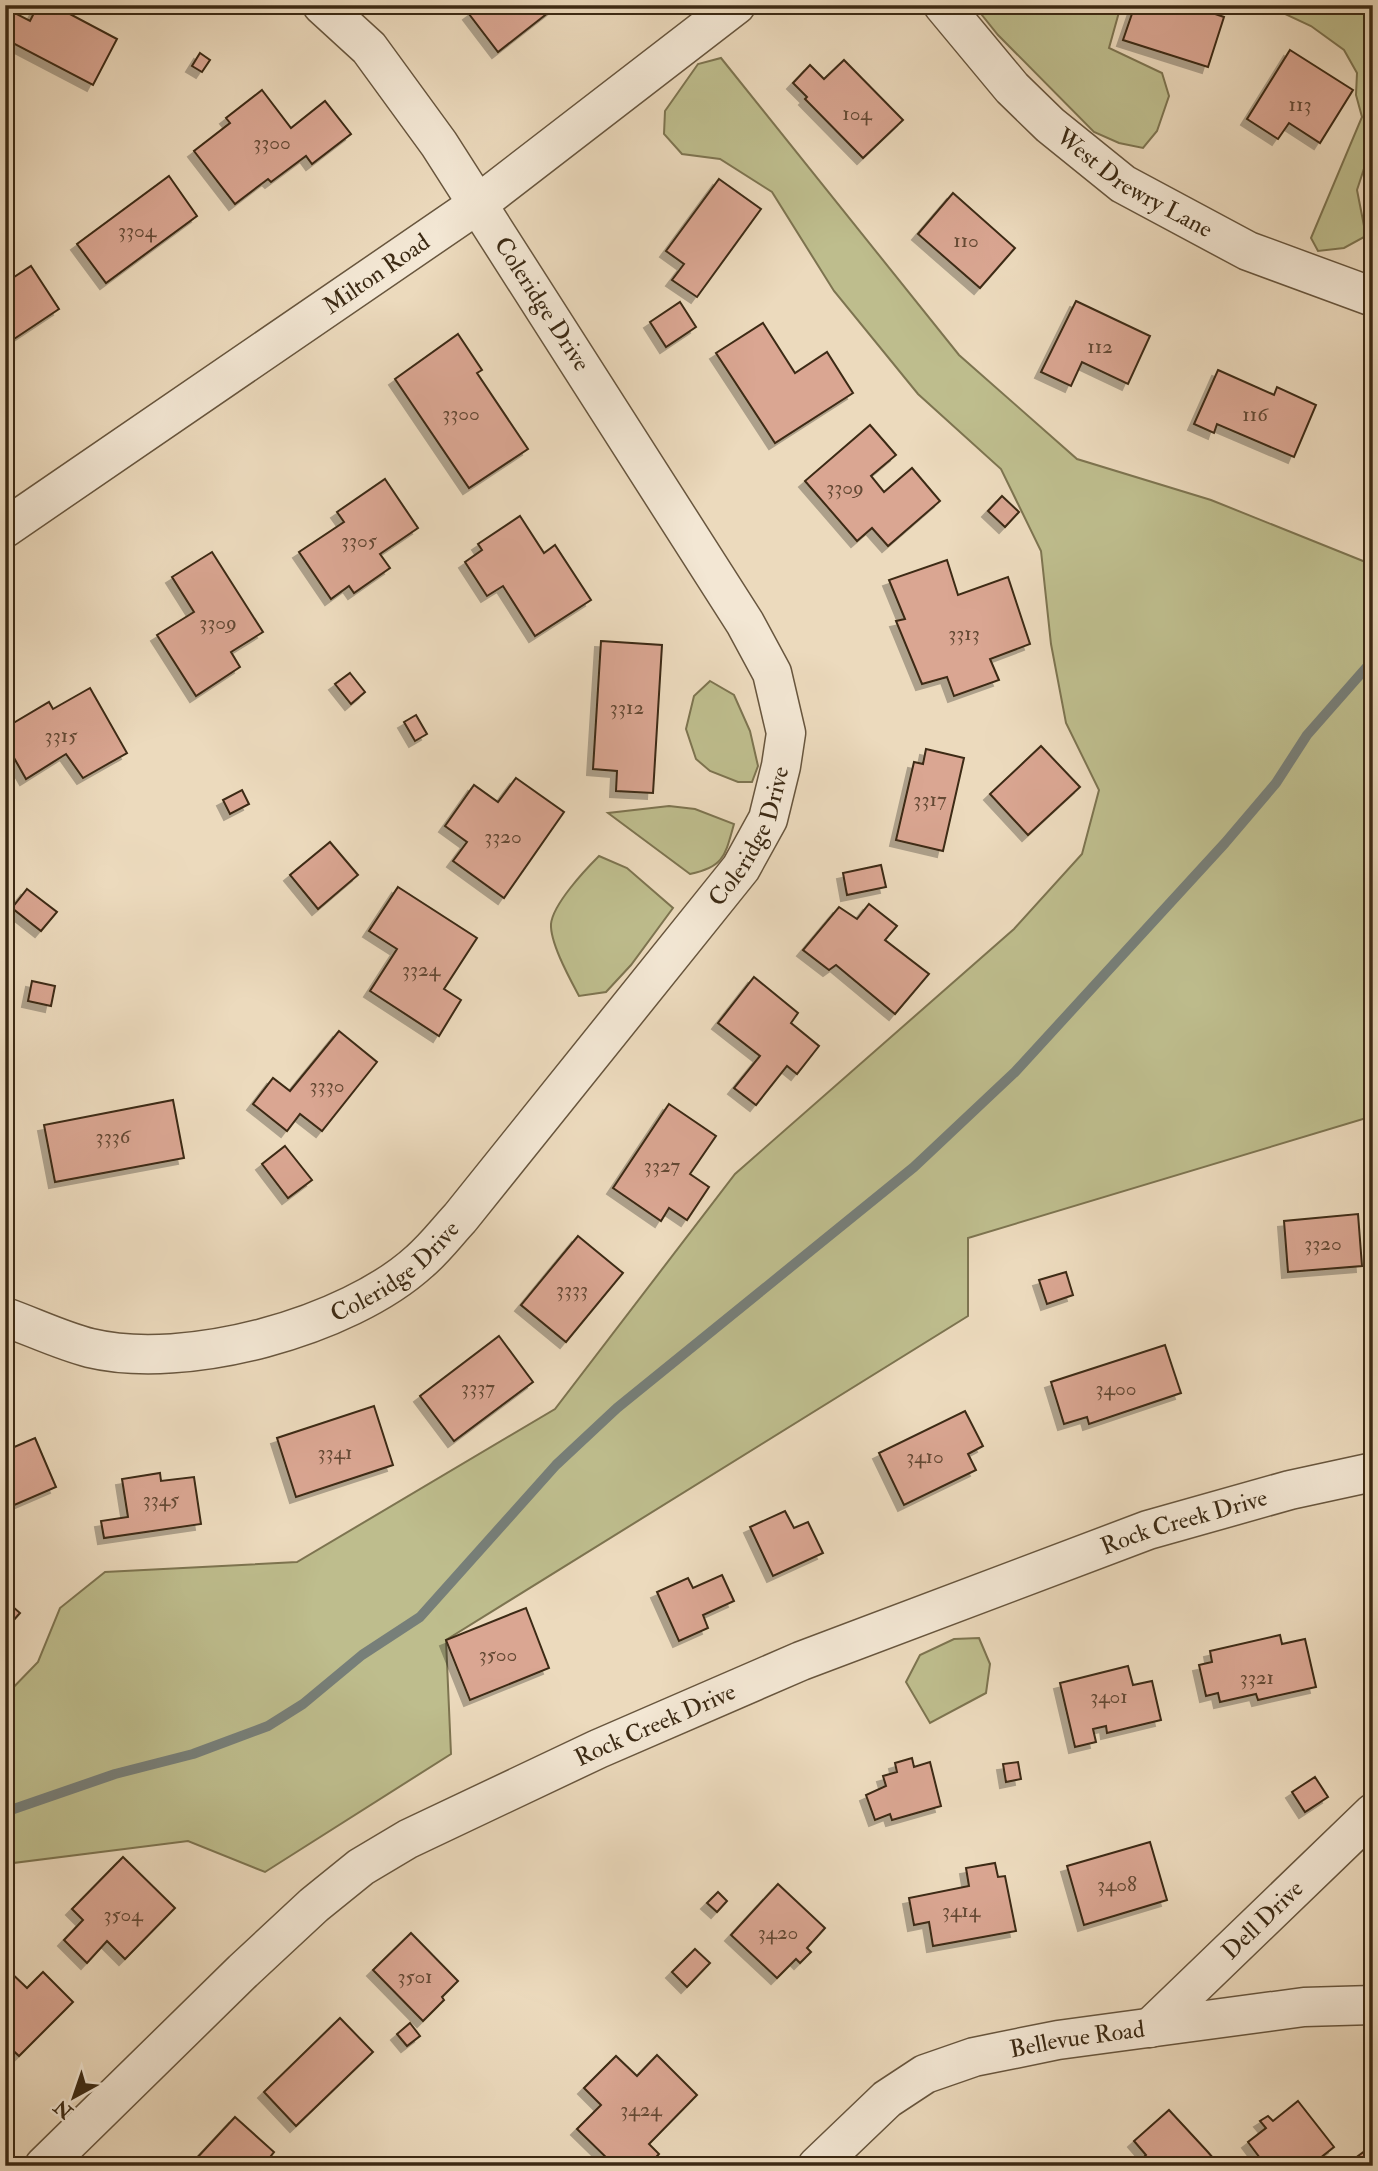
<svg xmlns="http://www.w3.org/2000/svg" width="1378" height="2171" viewBox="0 0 1378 2171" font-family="'IM FELL Double Pica',serif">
<defs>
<filter id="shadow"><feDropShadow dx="-6" dy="6" stdDeviation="0" flood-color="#0004"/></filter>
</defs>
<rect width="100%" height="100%" fill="#ecdabd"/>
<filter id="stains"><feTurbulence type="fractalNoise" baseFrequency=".00286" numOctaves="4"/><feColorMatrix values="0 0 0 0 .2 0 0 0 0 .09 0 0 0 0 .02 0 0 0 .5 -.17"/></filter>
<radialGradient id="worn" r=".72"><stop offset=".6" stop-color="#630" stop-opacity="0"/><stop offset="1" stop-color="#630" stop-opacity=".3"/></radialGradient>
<g fill="#bebd8d" stroke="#7d7450" stroke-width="2">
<polygon points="974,5 1121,5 1109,48 1162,73 1169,96 1157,131 1143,148 1119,143 1094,132 998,35"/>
<polygon points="1266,5 1373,5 1373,141 1357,190 1366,236 1344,248 1318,251 1311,238 1362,117 1356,95 1357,73 1344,50 1311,26"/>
<polygon points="721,58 959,355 1077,459 1211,500 1373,565 1373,1116 968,1238 968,1316 446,1640 451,1754 265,1872 188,1841 5,1864 5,1696 38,1662 60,1608 105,1572 297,1562 555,1409 735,1174 1014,929 1082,854 1099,790 1066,723 1051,644 1041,551 1001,469 918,394 834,291 772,192 720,159 682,154 664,134 665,111 698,64"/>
<polygon points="710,681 734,695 750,731 758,766 752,782 738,782 710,771 696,759 686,729 694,696"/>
<path d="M669,806L695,809L734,824C725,856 724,867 690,874L608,813Z"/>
<path d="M599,856L627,868L673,908L631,965L606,992L579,996C570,979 550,943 551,924C553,904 585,870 599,856Z"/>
<polygon points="979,1638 990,1664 986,1693 930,1723 906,1682 920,1655 954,1639"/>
</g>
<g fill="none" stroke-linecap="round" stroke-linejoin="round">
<polyline stroke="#777f79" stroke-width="10" points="5,1812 115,1774 193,1754 268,1726 303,1704 362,1655 420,1617 556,1465 617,1408 914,1167 1015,1072 1225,843 1276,783 1307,735 1373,660"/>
</g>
<g fill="#daa692" stroke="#3c2a14" stroke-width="2" filter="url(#shadow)">
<polygon points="38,5 53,5 117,39 93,85 5,39 5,22 11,11 30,21"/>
<polygon points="481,5 558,5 498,52 469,14"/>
<polygon points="1135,5 1189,5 1224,17 1208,67 1123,40"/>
<polygon points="1290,50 1353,90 1320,143 1289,123 1278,139 1247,119"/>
<polygon points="200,53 210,60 202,72 192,66"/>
<polygon points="844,60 903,120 863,158 805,99 807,97 793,83 810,65 824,79"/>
<polygon points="262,90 291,128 325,101 351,134 312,164 306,156 271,182 268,179 235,204 194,151 230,123 226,118"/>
<polygon points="169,176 197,216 106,283 77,244"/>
<polygon points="719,179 761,209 697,297 672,280 684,264 666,251"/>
<polygon points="953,193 1015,248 980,288 918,234"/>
<polygon points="31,266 59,309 5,345 5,283"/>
<polygon points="1076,301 1150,336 1128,384 1082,362 1071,386 1041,372"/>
<polygon points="680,302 696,327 666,347 650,322"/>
<polygon points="763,323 795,373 827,352 853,393 775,443 716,353"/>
<polygon points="458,334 482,370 477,373 528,449 469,488 395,379"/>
<polygon points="1218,370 1274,395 1277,387 1316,405 1294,457 1217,424 1214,433 1194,424"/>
<polygon points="870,425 896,455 871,476 884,492 912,468 940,501 888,546 872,528 857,541 805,481"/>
<polygon points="385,479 418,528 380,554 390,568 354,593 349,586 331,599 299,552 344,522 337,512"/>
<polygon points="1002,496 1019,512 1005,527 988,511"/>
<polygon points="520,516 544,553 555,545 591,600 535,636 503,586 487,596 465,562 482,550 478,544"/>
<polygon points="212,552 263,632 231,652 240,667 196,696 157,635 194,612 172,577"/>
<polygon points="947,560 958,595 1008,577 1030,644 990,659 999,680 954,696 947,677 922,684 896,621 905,619 889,580"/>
<polygon points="601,641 662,645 653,793 616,791 617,771 593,769"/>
<polygon points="350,673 365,692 351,704 335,684"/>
<polygon points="90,688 127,753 83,778 66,754 26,779 5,742 5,728 49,702 53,709"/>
<polygon points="416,715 427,734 415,741 404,722"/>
<polygon points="1041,746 1080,787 1028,835 990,794"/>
<polygon points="926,749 964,758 943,851 896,840 914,762 923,764"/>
<polygon points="516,778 564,812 504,898 453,861 467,842 445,826 474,785 498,802"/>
<polygon points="242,790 249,804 230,814 223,800"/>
<polygon points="330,842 358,875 318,909 290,875"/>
<polygon points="881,865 886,887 847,895 843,873"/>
<polygon points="398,887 477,938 444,989 461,1000 439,1036 370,991 397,949 369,931"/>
<polygon points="27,889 57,912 41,931 12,908"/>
<polygon points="869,904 897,926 885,940 929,974 895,1014 836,965 829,970 803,950 839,907 857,919"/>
<polygon points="754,977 798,1013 791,1023 819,1046 797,1074 787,1066 756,1105 734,1088 760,1056 718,1023"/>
<polygon points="32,981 55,986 51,1006 28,1001"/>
<polygon points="339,1031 377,1062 322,1131 300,1114 287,1131 253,1104 273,1078 290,1091"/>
<polygon points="173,1100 184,1158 55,1182 44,1125"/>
<polygon points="669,1104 716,1136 690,1174 709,1187 687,1220 669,1208 661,1221 613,1188"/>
<polygon points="285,1146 312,1180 288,1198 262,1164"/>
<polygon points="1358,1214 1362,1266 1288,1272 1284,1221"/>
<polygon points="578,1236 623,1273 566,1342 521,1305"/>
<polygon points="1066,1272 1073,1295 1047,1304 1039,1280"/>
<polygon points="499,1336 533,1382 454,1441 420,1396"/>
<polygon points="1165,1345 1181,1393 1089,1424 1087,1417 1064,1424 1051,1382"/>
<polygon points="374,1406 393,1465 296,1497 277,1438"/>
<polygon points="965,1411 983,1446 968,1454 976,1470 904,1505 879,1453"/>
<polygon points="35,1438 56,1487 5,1509 5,1451"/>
<polygon points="160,1473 161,1481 194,1477 201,1524 104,1538 101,1521 128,1517 122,1479"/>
<polygon points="785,1511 794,1528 808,1522 823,1553 773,1576 750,1527"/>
<polygon points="722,1575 734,1601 703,1615 708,1628 679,1641 657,1592 688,1578 693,1588"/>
<polygon points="5,1600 20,1613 5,1630"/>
<polygon points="526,1608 549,1668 470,1700 446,1640"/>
<polygon points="1280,1635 1282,1644 1305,1639 1316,1687 1258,1700 1256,1694 1220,1702 1218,1693 1206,1696 1199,1665 1212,1662 1210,1651"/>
<polygon points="1128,1666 1133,1685 1152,1681 1161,1720 1107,1733 1106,1726 1093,1729 1096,1742 1075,1747 1060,1683"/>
<polygon points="912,1758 914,1767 930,1762 941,1806 892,1820 890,1814 875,1820 866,1795 886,1786 883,1776 897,1772 895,1763"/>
<polygon points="1018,1762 1021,1779 1006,1782 1003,1764"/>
<polygon points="1315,1777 1328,1797 1305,1812 1292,1792"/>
<polygon points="1150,1842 1167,1900 1084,1925 1067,1866"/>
<polygon points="123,1857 175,1908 125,1959 107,1941 87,1963 64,1940 83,1920 72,1909"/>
<polygon points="995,1863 998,1877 1005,1876 1016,1931 933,1946 929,1922 914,1925 909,1898 969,1886 966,1868"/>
<polygon points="778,1884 825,1928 807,1948 811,1952 800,1963 796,1959 777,1978 731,1935"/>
<polygon points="718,1892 727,1901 717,1912 707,1903"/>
<polygon points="411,1933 458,1981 442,1997 444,2000 423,2021 373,1970"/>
<polygon points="695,1949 710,1963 687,1987 672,1972"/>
<polygon points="5,1967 27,1988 43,1972 73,2002 19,2056 5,2043"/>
<polygon points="340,2018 373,2052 296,2126 264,2092"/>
<polygon points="410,2023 420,2036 407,2046 397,2034"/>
<polygon points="657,2055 697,2095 649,2144 659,2154 648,2166 615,2166 577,2129 601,2105 584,2088 616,2056 637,2076"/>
<polygon points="1298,2101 1334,2147 1310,2166 1266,2166 1248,2142 1266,2128 1260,2121 1268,2116 1273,2121"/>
<polygon points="1169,2110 1207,2151 1220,2166 1135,2166 1146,2155 1134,2141"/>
<polygon points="235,2117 274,2152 263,2166 202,2166 195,2160"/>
<polygon points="1373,2145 1373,2166 1359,2166 1354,2159"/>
</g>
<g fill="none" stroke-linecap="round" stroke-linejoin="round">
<g stroke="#68563e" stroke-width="41">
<g id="minor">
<path id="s1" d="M943,5L1012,88L1050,125L1123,184L1248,251L1373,297"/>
<path id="s2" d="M5,528L478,204L736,5"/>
<path id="s3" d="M5,1317C33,1327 62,1341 90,1348C186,1371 348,1327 420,1261C435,1248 447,1232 460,1218L741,868L768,819L781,766L786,733L772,673L745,623L439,144L369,48L322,5"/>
<path id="s4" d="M1150,2028L1373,1813"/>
<path id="s5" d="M44,2166L243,1971L314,1905L361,1867L408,1839L598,1749L801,1661L1148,1530L1290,1490L1373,1472"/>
<path id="s6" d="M817,2166L887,2099L925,2074L974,2057L1058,2040L1304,2007L1373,2005"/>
</g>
</g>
<use href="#minor" stroke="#f3e7d4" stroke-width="38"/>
</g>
<g text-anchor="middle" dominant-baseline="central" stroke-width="6" stroke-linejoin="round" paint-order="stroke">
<g font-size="21" fill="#644934">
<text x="1300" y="104">113</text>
<text x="857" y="113">104</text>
<text x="272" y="142">3300</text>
<text x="137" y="230">3304</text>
<text x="966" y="240">110</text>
<text x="1100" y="346">112</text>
<text x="461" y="413">3300</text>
<text x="1255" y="414">116</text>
<text x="845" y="487">3309</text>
<text x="359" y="540">3305</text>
<text x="218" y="622">3309</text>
<text x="964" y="633">3313</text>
<text x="627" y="707">3312</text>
<text x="61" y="735">3315</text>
<text x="930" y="799">3317</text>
<text x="503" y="836">3320</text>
<text x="421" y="969">3324</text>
<text x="327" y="1085">3330</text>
<text x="113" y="1136">3336</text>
<text x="662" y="1165">3327</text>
<text x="1323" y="1243">3320</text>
<text x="572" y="1289">3333</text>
<text x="478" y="1387">3337</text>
<text x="1116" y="1388">3400</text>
<text x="335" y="1452">3341</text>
<text x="925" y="1456">3410</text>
<text x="161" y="1499">3345</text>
<text x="498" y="1654">3500</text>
<text x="1257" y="1677">3321</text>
<text x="1109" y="1696">3401</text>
<text x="1117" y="1884">3408</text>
<text x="961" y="1910">3414</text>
<text x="123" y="1914">3504</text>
<text x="778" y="1932">3420</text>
<text x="415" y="1976">3501</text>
<text x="641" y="2109">3424</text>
</g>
<g font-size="24" fill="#3c2a14" stroke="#f3e7d4">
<text stroke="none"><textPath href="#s1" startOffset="264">West Drewry Lane</textPath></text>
<text stroke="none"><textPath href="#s2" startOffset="450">Milton Road</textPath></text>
<text transform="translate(542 304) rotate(57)">Coleridge Drive</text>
<text stroke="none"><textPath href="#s3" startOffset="982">Coleridge Drive</textPath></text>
<text stroke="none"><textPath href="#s3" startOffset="415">Coleridge Drive</textPath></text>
<text stroke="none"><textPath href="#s5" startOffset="1330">Rock Creek Drive</textPath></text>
<text stroke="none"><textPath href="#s5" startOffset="763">Rock Creek Drive</textPath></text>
<text stroke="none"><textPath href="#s4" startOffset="156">Dell Drive</textPath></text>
<text stroke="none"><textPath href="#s6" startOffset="299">Bellevue Road</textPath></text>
</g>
</g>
<rect width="1378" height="2171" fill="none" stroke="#ecdabd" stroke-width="28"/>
<rect x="7" y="7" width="1364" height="2157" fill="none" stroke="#3c2a14" stroke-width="3.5"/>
<rect x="14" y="14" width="1350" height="2143" fill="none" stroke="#3c2a14" stroke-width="2"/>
<g transform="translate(74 2097) rotate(220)" stroke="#f3e7d4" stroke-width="5" paint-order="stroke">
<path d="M0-5L12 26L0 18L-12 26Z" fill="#3c2a14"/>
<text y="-10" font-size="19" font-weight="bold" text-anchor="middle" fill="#3c2a14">N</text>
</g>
<rect width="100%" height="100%" filter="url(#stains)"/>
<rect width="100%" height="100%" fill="url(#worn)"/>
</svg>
